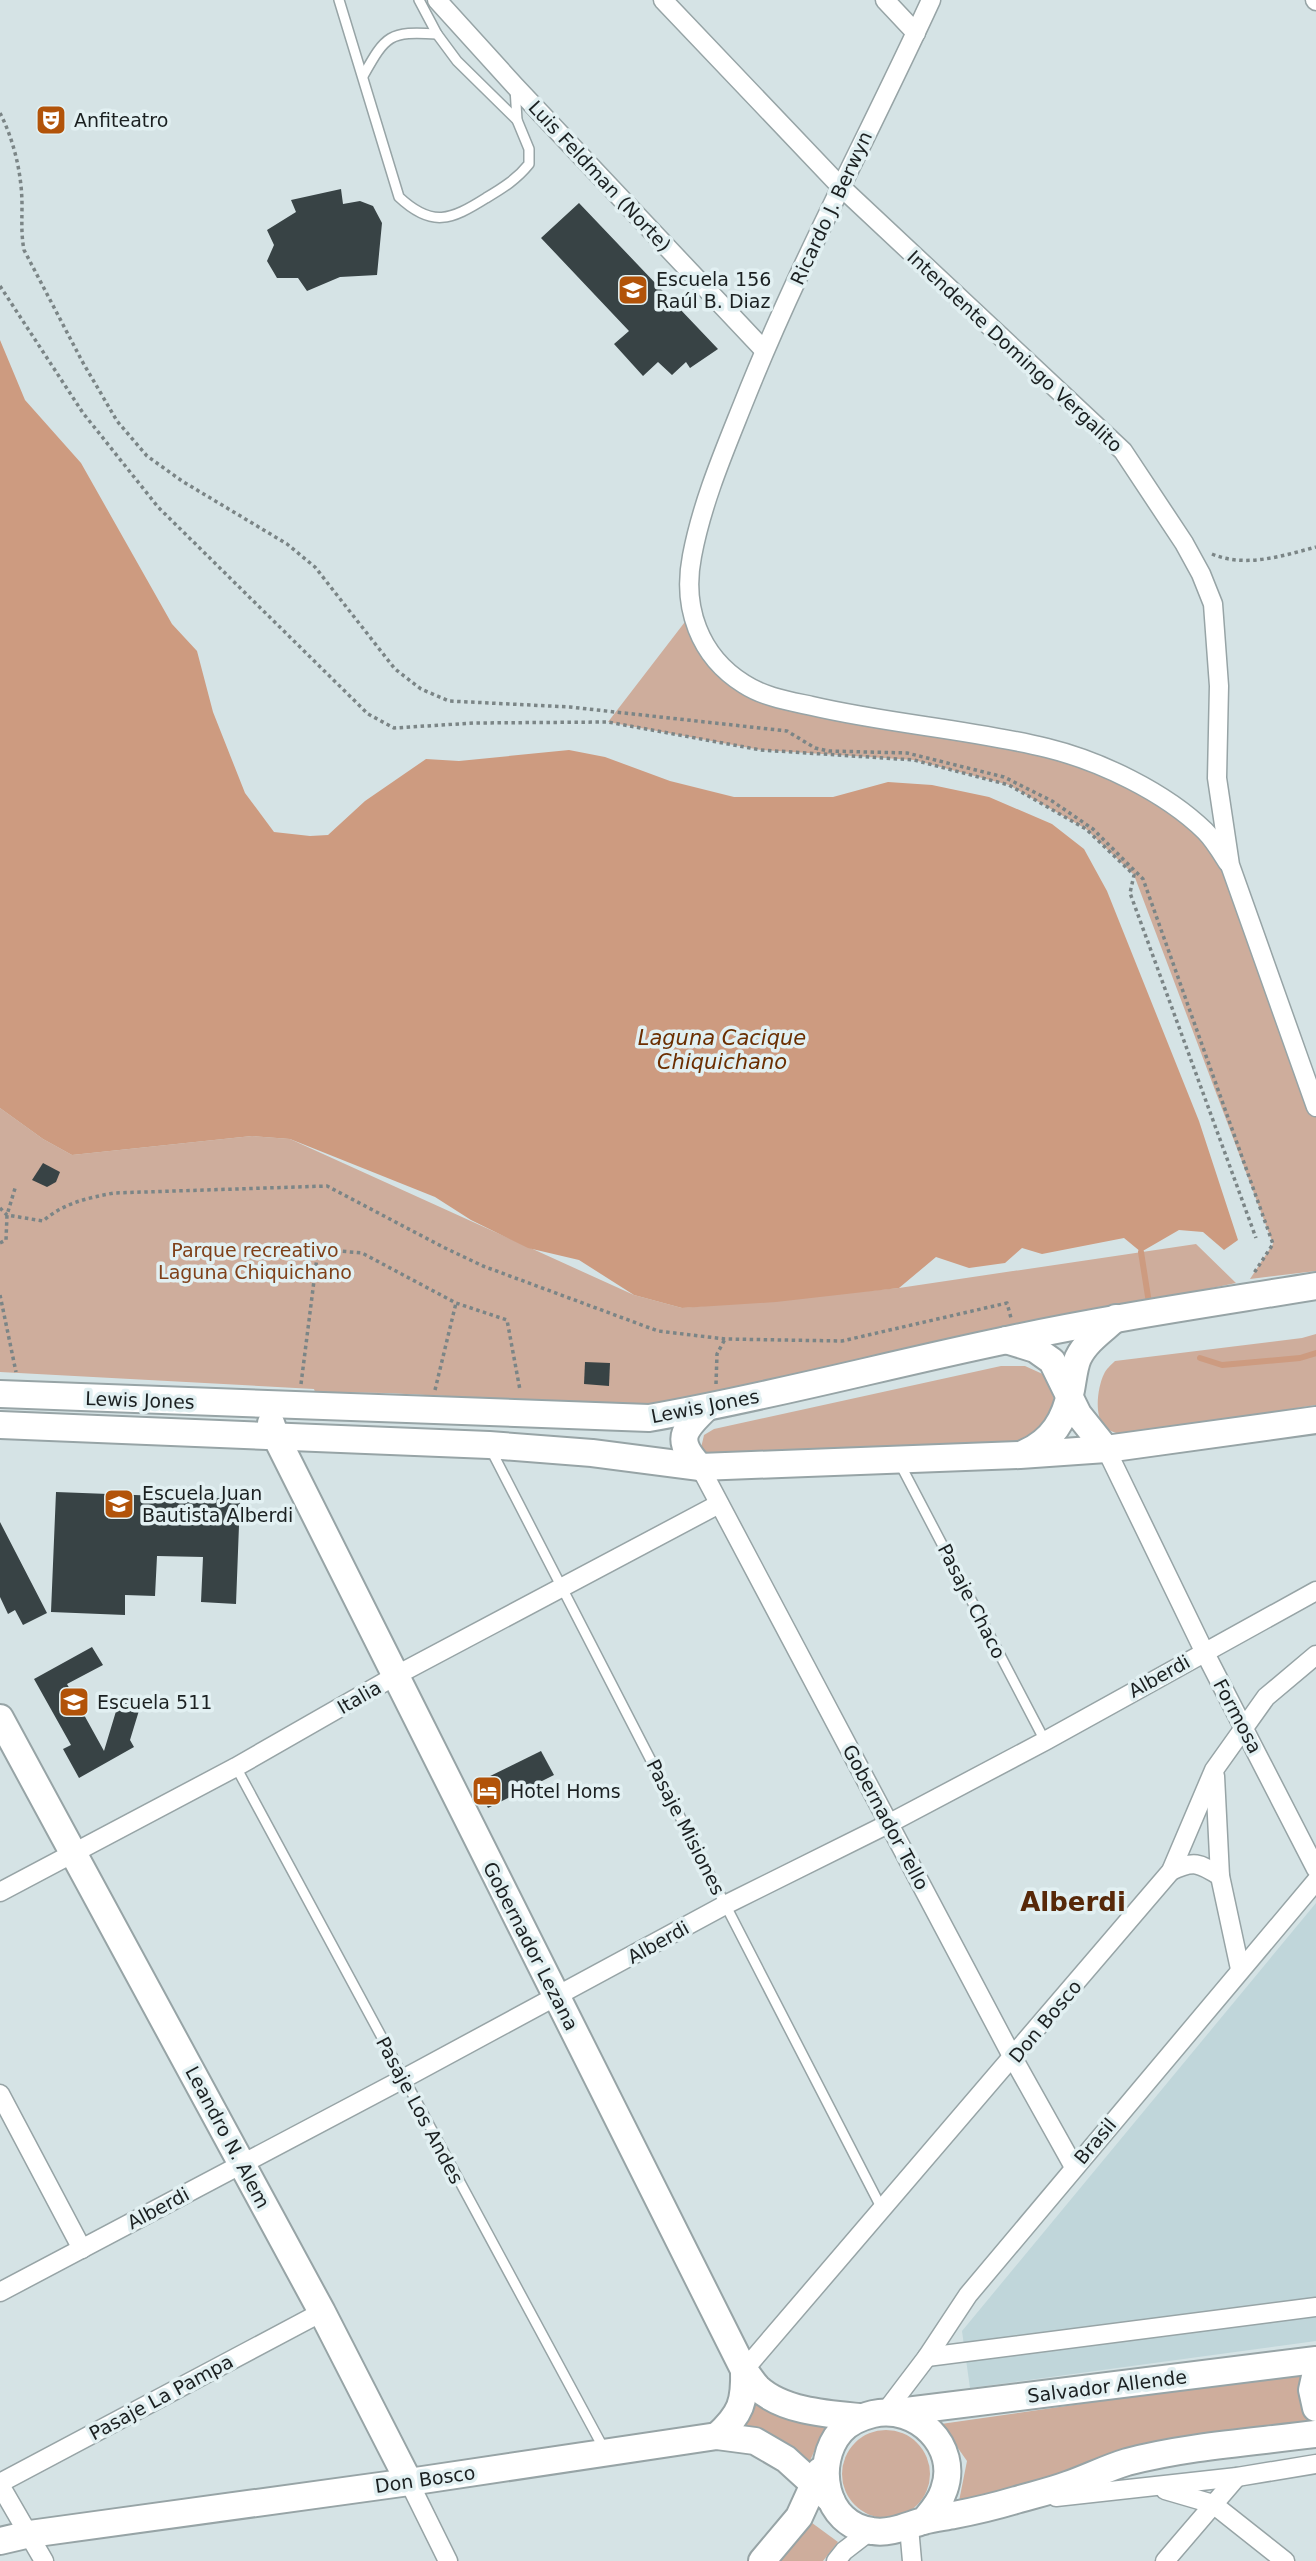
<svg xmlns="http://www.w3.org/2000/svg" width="1316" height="2561" viewBox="0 0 1316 2561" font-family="'DejaVu Sans',sans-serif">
<rect width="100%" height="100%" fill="#d5e3e5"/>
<polygon fill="#c0d6da" points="1316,1903 1316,2341 970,2388 962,2331"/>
<g fill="#cead9c">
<polygon points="691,614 746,685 1049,748 1173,805 1230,865 1316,1094 1316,1271 1250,1279 1273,1244 1134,875 1086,829 1009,785 914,760 761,750 608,722"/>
<polygon points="0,1108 43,1139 72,1155 252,1136 290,1139 634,1295 682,1308 899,1288 1196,1244 1236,1283 643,1406 386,1393 315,1392 314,1389 0,1372"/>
<path d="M1316,1334V1405L1123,1435C1116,1433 1108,1431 1103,1425C1094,1413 1098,1386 1104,1374C1106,1369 1111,1365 1115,1361L1302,1338Z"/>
<polygon points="1001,1366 1025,1366 1047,1376 1054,1400 1052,1424 1014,1450 706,1458 701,1448 704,1435 714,1429"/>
<polygon points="1316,2370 1316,2423 958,2506 967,2461 941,2424"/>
<polygon points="752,2399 834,2423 823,2432 808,2465 739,2428"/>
<circle cx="886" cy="2474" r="44"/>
<polygon points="808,2520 838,2542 823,2561 774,2561"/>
</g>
<polygon fill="#cd9b80" points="0,340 25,400 81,463 172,624 197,651 213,712 245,793 274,832 310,836 328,835 365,801 426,759 459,761 569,750 605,757 670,781 734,797 833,797 888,782 932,785 989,797 1052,824 1084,849 1107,891 1199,1121 1238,1240 1224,1250 1203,1232 1179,1230 1141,1252 1124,1238 1042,1254 1022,1248 1005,1263 969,1268 936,1257 899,1288 776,1302 682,1308 634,1295 579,1260 528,1248 471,1220 435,1197 290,1139 252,1136 72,1155 43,1139 0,1108"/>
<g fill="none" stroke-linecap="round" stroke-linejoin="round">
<g stroke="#cd9b80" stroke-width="6">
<polyline points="1141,1252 1149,1303"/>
<polyline points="1200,1358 1222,1365 1300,1358 1316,1353"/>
</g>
</g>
<g fill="#384345">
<polygon points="341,189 343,204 360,201 373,206 382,223 377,275 340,277 307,291 298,278 277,278 267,261 274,245 267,230 296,212 291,200"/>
<polygon points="579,203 718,349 690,368 686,362 672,375 658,362 643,376 614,344 629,331 541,238"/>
<polygon points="43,1163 60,1172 56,1182 47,1187 32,1180"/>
<polygon points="585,1362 610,1363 609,1386 584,1384"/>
<polygon points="56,1492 240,1499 236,1604 201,1602 203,1557 157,1556 155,1596 125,1595 125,1615 51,1612"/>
<polygon points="0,1522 47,1613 23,1625 15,1610 8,1614 0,1597"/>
<polygon points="92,1647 103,1665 67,1684 104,1751 120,1698 141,1704 130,1740 134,1747 79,1778 63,1749 71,1745 34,1679"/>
<polygon points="541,1751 554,1775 488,1808 476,1783"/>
</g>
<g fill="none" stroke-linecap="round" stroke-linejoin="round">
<g stroke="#97a4a6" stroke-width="12">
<g id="lane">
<path d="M339,0L399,197C432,228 451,220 486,198C503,188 517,179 529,164V149L517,120L515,88"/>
<polyline points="419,0 437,34 457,61 517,120"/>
<path d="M363,76C386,35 389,31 437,34"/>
<polyline points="490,1448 882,2209"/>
<polyline points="899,1462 1045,1741"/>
<polyline points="236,1767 604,2449"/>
</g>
</g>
<g stroke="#97a4a6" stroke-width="21">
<g id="street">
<polyline points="437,0 515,86 764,350"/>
<polyline points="663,0 840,186 1123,451 1184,543 1201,574 1213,604 1219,686 1217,778 1230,865 1316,1107"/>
<polyline points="885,0 916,33"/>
<path d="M931,0C869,135 798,265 743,404C723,454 702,503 692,556C682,607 699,656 744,684C764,697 789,701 812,706C889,724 969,729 1047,748C1100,761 1165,792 1205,831C1214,840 1221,852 1228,863"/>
<polyline points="1315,0 1316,1"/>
<polyline points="1106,1449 1204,1651 1316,1869"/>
<polyline points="700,1467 1013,2058 1074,2167"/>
<polyline points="1215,1776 1220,1876 1240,1969"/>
<path d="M1171,1871C1194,1860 1199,1863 1220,1876"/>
<polyline points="0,1892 236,1767 395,1676 719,1504"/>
<polyline points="0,2094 82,2249"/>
<polyline points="0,2292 403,2079 725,1905 890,1823 1045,1741 1316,1591"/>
<polyline points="927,2357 1316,2307"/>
<polyline points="744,2370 1171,1871 1214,1770 1266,1697 1316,1655"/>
<polyline points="886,2411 927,2357 968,2295 1316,1881"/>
<polyline points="409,2482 448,2561"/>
<polyline points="0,2483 322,2312"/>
<polyline points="0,2485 44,2561"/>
<polyline points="1165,2490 1213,2504 1285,2561"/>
<polyline points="1056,2497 1237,2477 1316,2464"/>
<polyline points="909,2527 912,2561"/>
<polyline points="836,2561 844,2551 870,2531"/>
<polyline points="1165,2561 1237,2477"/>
</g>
</g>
<g stroke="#97a4a6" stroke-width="30">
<g id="secondary">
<polyline points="1006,1340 1035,1349 1052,1361 1078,1414 1106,1449"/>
<path d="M0,1394L649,1418C769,1397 887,1365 1007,1340C1109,1318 1213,1303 1316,1286"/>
<path d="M271,1423L276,1437L744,2370C749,2376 753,2383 758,2388C783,2411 827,2414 859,2417"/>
<polyline points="0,1425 489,1445 592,1453 700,1467 1020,1455 1106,1449 1316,1420"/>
<path d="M1025,1453C1052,1441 1065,1420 1071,1390C1073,1380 1074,1367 1078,1358C1086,1341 1103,1330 1116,1318"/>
<path d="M700,1467C675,1440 682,1431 706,1408"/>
<polyline points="0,1718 322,2312 409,2482"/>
<polyline points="1316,2372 1312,2390 1316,2408"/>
<polyline points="898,2412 1316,2360"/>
<path d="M717,2436C741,2414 745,2402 744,2370"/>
<path d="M924,2521C932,2511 940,2503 944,2490C960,2446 916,2404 873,2414C861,2417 850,2421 841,2431C813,2463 824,2525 872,2531C890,2534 906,2526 923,2521C933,2518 944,2517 954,2515C975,2511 996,2506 1016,2500C1033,2495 1051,2491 1067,2485C1087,2478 1107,2468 1127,2462C1188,2446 1254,2442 1316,2434"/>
<polyline points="0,2541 30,2534 409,2482 717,2436 755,2441 786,2459 831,2500"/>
<polyline points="762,2561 799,2517 820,2471"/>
</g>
</g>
<g stroke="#7b8586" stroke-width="3.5" stroke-dasharray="3.5 3.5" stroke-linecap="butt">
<path d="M0,113C14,140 22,175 22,205C22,221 21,234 24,250L82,361L117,421L147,456L182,481L287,544L315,567L395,669L421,689L449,701L570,707L787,731L815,748L829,751L907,753L1004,777L1052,801L1093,829L1143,879L1273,1244L1254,1273"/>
<polyline points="0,286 83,413 158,507 368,714 394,728 474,723 608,722 761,750 914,760 1009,785 1086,829 1134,875 1130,893 1256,1238"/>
<path d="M1212,554C1245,568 1282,556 1316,547"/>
<path d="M0,1208L7,1215L43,1221C64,1203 87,1198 114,1193L327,1186L443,1247L483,1266L658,1331L725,1339L842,1341L1007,1303L1011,1318"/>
<polyline points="0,1243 6,1240 7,1215 16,1185"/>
<polyline points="0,1295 16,1372"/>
<polyline points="301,1384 318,1249 362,1253 456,1303 507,1320 520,1390"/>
<polyline points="716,1384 717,1354 725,1339"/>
<polyline points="435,1390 456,1303"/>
</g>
<use href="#lane" stroke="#fff" stroke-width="9"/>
<use href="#street" stroke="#fff" stroke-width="18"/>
<use href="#secondary" stroke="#fff" stroke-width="26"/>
</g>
<defs>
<g id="theatre-square" transform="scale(1.575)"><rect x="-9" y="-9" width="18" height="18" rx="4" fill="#b25309" stroke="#e2f0f2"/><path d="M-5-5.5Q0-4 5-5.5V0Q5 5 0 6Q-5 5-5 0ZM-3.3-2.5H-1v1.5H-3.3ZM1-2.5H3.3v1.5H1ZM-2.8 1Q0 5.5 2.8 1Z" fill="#fff"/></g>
<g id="school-square" transform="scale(1.575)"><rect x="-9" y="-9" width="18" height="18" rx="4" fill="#b25309" stroke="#e2f0f2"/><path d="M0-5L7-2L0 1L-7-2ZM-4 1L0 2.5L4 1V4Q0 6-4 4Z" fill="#fff"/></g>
<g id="hotel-square" transform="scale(1.575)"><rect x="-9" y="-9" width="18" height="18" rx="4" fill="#b25309" stroke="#e2f0f2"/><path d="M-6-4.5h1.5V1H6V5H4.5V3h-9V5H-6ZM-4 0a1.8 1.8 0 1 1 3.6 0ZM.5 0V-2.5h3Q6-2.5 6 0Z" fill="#fff"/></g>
</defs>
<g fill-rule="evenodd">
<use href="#theatre-square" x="51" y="120"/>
<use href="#school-square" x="633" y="290"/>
<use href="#school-square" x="119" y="1504"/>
<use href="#school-square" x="74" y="1702"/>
<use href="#hotel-square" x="487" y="1791"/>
</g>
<g text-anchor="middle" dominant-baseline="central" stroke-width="7" stroke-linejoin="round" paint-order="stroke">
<g font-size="19" fill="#1b2021" stroke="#e2f0f2" text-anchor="start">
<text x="74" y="120">Anfiteatro</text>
<text x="656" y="279">Escuela 156<tspan x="656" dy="22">Raúl B. Diaz</tspan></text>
<text x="142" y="1493">Escuela Juan<tspan x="142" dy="22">Bautista Alberdi</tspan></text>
<text x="97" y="1702">Escuela 511</text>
<text x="510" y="1791">Hotel Homs</text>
</g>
<g font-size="19" fill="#1b2021" stroke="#e2f0f2">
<text transform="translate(600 176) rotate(47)">Luis Feldman (Norte)</text>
<text transform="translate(831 208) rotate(-65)">Ricardo J. Berwyn</text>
<text transform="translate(1015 351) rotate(43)">Intendente Domingo Vergalito</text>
<text transform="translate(140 1400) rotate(2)">Lewis Jones</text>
<text transform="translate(705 1406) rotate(-11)">Lewis Jones</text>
<text transform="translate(972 1601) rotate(63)">Pasaje Chaco</text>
<text transform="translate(1159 1676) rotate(-29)">Alberdi</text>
<text transform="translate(359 1697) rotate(-30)">Italia</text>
<text transform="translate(1238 1716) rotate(62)">Formosa</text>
<text transform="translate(886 1817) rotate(62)">Gobernador Tello</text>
<text transform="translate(686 1827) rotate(63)">Pasaje Misiones</text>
<text transform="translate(658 1942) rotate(-29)">Alberdi</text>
<text transform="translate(531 1946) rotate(63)">Gobernador Lezana</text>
<text transform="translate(1045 2021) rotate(-50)">Don Bosco</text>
<text transform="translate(420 2110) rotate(62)">Pasaje Los Andes</text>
<text transform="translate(228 2137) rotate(62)">Leandro N. Alem</text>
<text transform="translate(1095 2141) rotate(-50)">Brasil</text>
<text transform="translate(158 2208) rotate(-28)">Alberdi</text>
<text transform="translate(1107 2386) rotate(-7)">Salvador Allende</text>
<text transform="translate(161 2397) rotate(-28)">Pasaje La Pampa</text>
<text transform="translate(425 2479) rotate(-8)">Don Bosco</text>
</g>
<g font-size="19" fill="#7f4019" stroke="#e2f0f2">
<text x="255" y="1250">Parque recreativo<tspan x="255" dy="22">Laguna Chiquichano</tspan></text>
</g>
<g font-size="21" font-style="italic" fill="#6b2e01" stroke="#e2f0f2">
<text x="722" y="1038">Laguna Cacique<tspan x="722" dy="24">Chiquichano</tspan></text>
</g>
<g font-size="26" font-weight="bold" fill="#572809" stroke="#e2f0f2">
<text x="1073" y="1902">Alberdi</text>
</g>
</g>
</svg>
